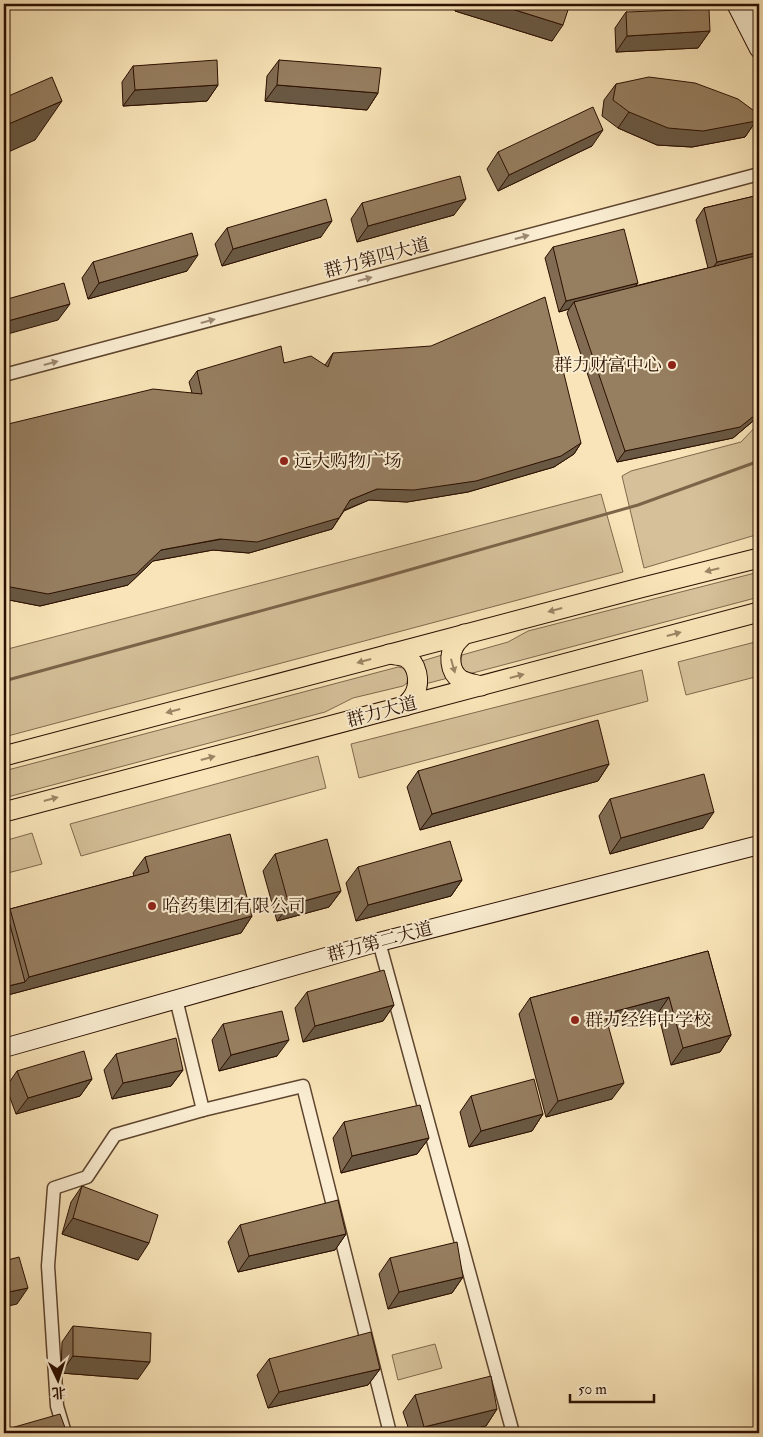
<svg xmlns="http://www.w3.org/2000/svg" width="763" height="1437" viewBox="0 0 763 1437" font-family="'IM FELL Double Pica','Noto Serif SC',serif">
<rect width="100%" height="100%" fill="#f8e4b8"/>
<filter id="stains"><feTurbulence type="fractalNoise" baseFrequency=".004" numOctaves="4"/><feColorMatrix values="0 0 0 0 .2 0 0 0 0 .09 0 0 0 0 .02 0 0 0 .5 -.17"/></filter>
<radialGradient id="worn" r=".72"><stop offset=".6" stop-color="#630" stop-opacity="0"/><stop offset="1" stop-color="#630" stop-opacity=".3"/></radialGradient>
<g fill="#d5c099" stroke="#80684c">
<polygon points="759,423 759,534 644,568 622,476 631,471 741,442"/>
<polygon points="601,494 623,572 4,737 4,650"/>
<path d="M759,572V597L469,674C461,668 459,665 462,655L508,642L528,631Z"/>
<polygon points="759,641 759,676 686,695 678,662"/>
<polygon points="442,655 448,678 425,684 419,662"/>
<polygon points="398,667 403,668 408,675 407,683 403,686 353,698 325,712 4,798 4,771"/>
<polygon points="642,670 648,701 359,778 351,744"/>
<polygon points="318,756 326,788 81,856 70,824"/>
<polygon points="32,833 42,864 4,874 4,841"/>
<polygon points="435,1344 442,1368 398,1380 392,1355"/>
</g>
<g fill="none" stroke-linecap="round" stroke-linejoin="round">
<polyline stroke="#7c6449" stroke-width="3" points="4,681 370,581 638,505 759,461"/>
<g stroke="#5e442e" stroke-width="15">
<g id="street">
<polyline points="4,375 759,174"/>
<polyline points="379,942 513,1433"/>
<polyline points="176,999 203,1110"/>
<polyline points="65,1433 57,1406 48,1266 54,1188 87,1177 115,1135 203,1110 303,1086 390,1433"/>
</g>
</g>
<g stroke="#2b0f00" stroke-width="20">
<g id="secondary">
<polyline points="736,4 759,49"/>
<polyline points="754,4 759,13"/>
<polyline points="4,1048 379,942 759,845"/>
</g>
</g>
<g stroke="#2b0f00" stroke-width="21">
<g id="primary">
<path d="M464,634C462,637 458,640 456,643C448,654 449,672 461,680C467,683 474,684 481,686"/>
<path d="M389,654C395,655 400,655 405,657C418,663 420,682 415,693C413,698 409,702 405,706"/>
<polyline points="4,756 640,588 759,558"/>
<polyline points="4,812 759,612"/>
</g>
</g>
<use href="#street" stroke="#faedd1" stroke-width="12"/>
<use href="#secondary" stroke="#faedd1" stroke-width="18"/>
<use href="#primary" stroke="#f8e4b8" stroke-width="19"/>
</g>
<g fill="#816c53" stroke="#2b0f00">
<polygon points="457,4 570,4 552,41 455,11"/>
<polygon points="626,12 710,31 698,48 616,52 615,28"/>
<polygon points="279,60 378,93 367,110 265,101 267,76"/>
<polygon points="133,66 218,85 207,101 123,106 122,82"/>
<polygon points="616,84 756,121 745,137 692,147 657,145 618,128 602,116 604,100"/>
<polygon points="592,146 498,191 487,169 498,152"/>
<polygon points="759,195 759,416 733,438 617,462 567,313 569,309 559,312 545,258 553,247 638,283 635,286 708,268 696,220 704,208"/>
<polygon points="362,203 454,215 357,242 351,219"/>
<polygon points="227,228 321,237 222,266 215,244"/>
<polygon points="93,262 187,271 88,299 82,278"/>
<polygon points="333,353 581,443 574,454 554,467 468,492 407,502 369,500 344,511 332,529 249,553 213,550 153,561 128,585 40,606 4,599 4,425 192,393 189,382 197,371 284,363 325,365"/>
<polygon points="609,764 598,781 420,830 407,787 418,771"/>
<polygon points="610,799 703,828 610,854 599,816"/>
<polygon points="275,854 341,891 329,907 277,921 263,871"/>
<polygon points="145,857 252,916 241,933 4,996 4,902 7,914 10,909 134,876 133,873"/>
<polygon points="358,867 462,880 451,896 356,921 346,883"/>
<polygon points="708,951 731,1035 720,1052 671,1065 658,1013 608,1026 612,1099 546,1117 519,1014 530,998"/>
<polygon points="307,992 394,1005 383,1021 303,1042 295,1008"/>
<polygon points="223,1024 277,1056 219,1071 212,1040"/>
<polygon points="759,1024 759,1034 757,1026"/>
<polygon points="116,1054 183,1070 171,1086 112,1099 104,1070"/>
<polygon points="17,1071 92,1079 80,1096 16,1114 6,1087"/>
<polygon points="471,1096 543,1114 532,1131 469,1147 460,1112"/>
<polygon points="344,1122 429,1138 417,1154 341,1173 333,1138"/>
<polygon points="82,1186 138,1260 62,1234 71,1202"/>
<polygon points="240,1225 346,1234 335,1250 238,1272 228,1242"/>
<polygon points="390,1258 463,1277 452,1293 388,1309 379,1274"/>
<polygon points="73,1326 138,1379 61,1373 62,1342"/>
<polygon points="269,1359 380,1369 368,1385 268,1408 257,1375"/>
<polygon points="415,1395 497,1409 486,1426 454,1433 410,1433 403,1412"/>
</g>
<g fill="#695843" stroke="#2b0f00">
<polygon points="460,4 496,4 563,25 552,41 455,11"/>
<polygon points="710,31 698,48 616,52 627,36"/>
<polygon points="218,85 207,101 123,106 135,90"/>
<polygon points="277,85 378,93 367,110 265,101"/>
<polygon points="62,101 35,140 4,154 4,126"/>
<polygon points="629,112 756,121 745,137 692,147 657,145 618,128"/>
<polygon points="603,130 592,146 498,191 509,175"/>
<polygon points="466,199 454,215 357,242 368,226"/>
<polygon points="332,221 321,237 222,266 233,249"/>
<polygon points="759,252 759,261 709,273 717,262"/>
<polygon points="198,255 187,271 88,299 99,283"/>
<polygon points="638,283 630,294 574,302 569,309 559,312 566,301"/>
<polygon points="70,304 58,320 4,335 4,322"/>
<polygon points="759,412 759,416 733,438 617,462 625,451"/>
<polygon points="581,443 574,454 554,467 468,492 407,502 369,500 342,511 350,500 377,489"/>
<polygon points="339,518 332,529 249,553 213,550 153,561 128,585 40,606 4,599 4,587 5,586 161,550"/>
<polygon points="609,764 598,781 420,830 432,814"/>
<polygon points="714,812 703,828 610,854 621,838"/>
<polygon points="462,880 451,896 356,921 368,905"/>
<polygon points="341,891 329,907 277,921 289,905"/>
<polygon points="252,916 241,933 4,996 4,987 25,982 29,977"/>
<polygon points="669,997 658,1013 594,1030 605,1014"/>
<polygon points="394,1005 383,1021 303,1042 315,1026"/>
<polygon points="731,1035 720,1052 671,1065 683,1048"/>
<polygon points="289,1040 277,1056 219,1071 231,1055"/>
<polygon points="183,1070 171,1086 112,1099 123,1083"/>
<polygon points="92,1079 80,1096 16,1114 28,1098"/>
<polygon points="624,1083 612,1099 546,1117 558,1101"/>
<polygon points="543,1114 532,1131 469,1147 481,1131"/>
<polygon points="429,1138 417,1154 341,1173 352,1156"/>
<polygon points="73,1218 149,1243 138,1260 62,1234"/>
<polygon points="346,1234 335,1250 238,1272 249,1256"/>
<polygon points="463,1277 452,1293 388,1309 399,1292"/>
<polygon points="28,1288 17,1304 4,1307 4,1293"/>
<polygon points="73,1356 150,1362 138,1379 61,1373"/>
<polygon points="380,1369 368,1385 268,1408 279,1392"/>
<polygon points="497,1409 486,1426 454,1433 419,1433 424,1427"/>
</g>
<g fill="#967e60" stroke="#2b0f00">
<polygon points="496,4 570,4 563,25"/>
<polygon points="709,9 710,31 627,36 626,12"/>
<polygon points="217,60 218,85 135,90 133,66"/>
<polygon points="279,60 381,68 378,93 277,85"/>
<polygon points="52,77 62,101 4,126 4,98"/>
<polygon points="649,77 695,83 738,99 757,113 756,121 703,131 668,128 629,112 613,100 616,84"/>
<polygon points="593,107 603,130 509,175 498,152"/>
<polygon points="460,176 466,199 368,226 362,203"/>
<polygon points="759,195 759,252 717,262 704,208"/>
<polygon points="326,199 332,221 233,249 227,228"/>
<polygon points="624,229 638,283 566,301 553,247"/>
<polygon points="192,233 198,255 99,283 93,262"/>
<polygon points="759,255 759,412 740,427 625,451 574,302"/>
<polygon points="64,283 70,304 4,322 4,300"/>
<polygon points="545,297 581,443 561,456 476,481 414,490 377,489 350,500 339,518 257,542 220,539 161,550 136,574 48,594 5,586 4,587 4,425 153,389 202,394 197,371 281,346 284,363 311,356 328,367 333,353 431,346"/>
<polygon points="598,720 609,764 432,814 418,771"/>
<polygon points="704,774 714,812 621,838 610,799"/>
<polygon points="230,834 252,916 29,977 10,909 149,872 145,857"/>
<polygon points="327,839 341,891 289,905 275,854"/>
<polygon points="450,841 462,880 368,905 358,867"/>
<polygon points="4,902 25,982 4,987"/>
<polygon points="708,951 731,1035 683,1048 669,997 605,1014 624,1083 558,1101 530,998"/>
<polygon points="384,970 394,1005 315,1026 307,992"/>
<polygon points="282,1011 289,1040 231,1055 223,1024"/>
<polygon points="176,1038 183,1070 123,1083 116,1054"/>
<polygon points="84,1051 92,1079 28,1098 17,1071"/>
<polygon points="534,1079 543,1114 481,1131 471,1096"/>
<polygon points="420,1105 429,1138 352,1156 344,1122"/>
<polygon points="82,1186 158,1215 149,1243 73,1218"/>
<polygon points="338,1200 346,1234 249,1256 240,1225"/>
<polygon points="457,1242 463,1277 399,1292 390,1258"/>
<polygon points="19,1257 28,1288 4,1293 4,1261"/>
<polygon points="73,1326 151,1333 150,1362 73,1356"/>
<polygon points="371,1332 380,1369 279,1392 269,1359"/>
<polygon points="491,1376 497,1409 424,1427 415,1395"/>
<polygon points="60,1414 67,1433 4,1433 4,1430"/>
</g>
<defs><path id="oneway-solid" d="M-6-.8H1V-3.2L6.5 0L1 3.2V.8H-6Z" transform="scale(1.25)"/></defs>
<g fill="#9d8973">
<use href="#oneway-solid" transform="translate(522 237) rotate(-15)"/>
<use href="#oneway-solid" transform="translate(365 279) rotate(-15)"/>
<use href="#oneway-solid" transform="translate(208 321) rotate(-15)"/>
<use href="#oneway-solid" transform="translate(51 363) rotate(-15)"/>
</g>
<g fill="#9c8465">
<use href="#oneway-solid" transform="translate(712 570) rotate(166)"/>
<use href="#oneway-solid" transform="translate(555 610) rotate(165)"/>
<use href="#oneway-solid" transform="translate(674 634) rotate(-15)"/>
<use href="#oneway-solid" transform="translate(364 661) rotate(165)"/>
<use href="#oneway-solid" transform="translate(453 666) rotate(74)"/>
<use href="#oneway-solid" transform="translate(517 676) rotate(-15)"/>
<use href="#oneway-solid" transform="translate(173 711) rotate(165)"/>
<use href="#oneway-solid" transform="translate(208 758) rotate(-15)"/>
<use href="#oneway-solid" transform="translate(51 799) rotate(-15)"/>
</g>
<g fill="#8f2418" stroke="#faedd1" stroke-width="2">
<circle cx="672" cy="365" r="5"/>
<circle cx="284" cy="461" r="5"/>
<circle cx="152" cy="906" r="5"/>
<circle cx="575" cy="1020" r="5"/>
</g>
<g text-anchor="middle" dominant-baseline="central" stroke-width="4" stroke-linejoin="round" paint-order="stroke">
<g font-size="18" fill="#2b0f00" stroke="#faedd1">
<text transform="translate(377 258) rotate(-15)">群力第四大道</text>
<text transform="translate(382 712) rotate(-15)">群力大道</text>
<text transform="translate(380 942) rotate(-15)">群力第二大道</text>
</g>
<g font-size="18" fill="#2b0f00" stroke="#faedd1" text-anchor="start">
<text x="662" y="365" text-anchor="end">群力财富中心</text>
<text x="294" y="461">远大购物广场</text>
<text x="162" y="906">哈药集团有限公司</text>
<text x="585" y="1020">群力经纬中学校</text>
</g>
</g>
<rect width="763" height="1437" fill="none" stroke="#f8e4b8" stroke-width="20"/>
<rect x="5" y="5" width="753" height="1427" fill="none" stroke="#2b0f00" stroke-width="2.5"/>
<rect x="10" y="10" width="743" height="1417" fill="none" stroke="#2b0f00"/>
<g transform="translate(58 1380) rotate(176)" stroke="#faedd1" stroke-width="4" paint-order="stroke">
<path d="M0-4L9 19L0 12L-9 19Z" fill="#2b0f00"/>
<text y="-8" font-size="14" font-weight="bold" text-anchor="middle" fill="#2b0f00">北</text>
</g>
<path d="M570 1394v8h84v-8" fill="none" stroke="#2b0f00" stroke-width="2.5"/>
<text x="578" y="1394" font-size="15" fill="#2b0f00" stroke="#faedd1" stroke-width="4" paint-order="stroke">50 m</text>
<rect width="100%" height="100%" filter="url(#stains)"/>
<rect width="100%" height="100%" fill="url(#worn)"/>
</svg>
